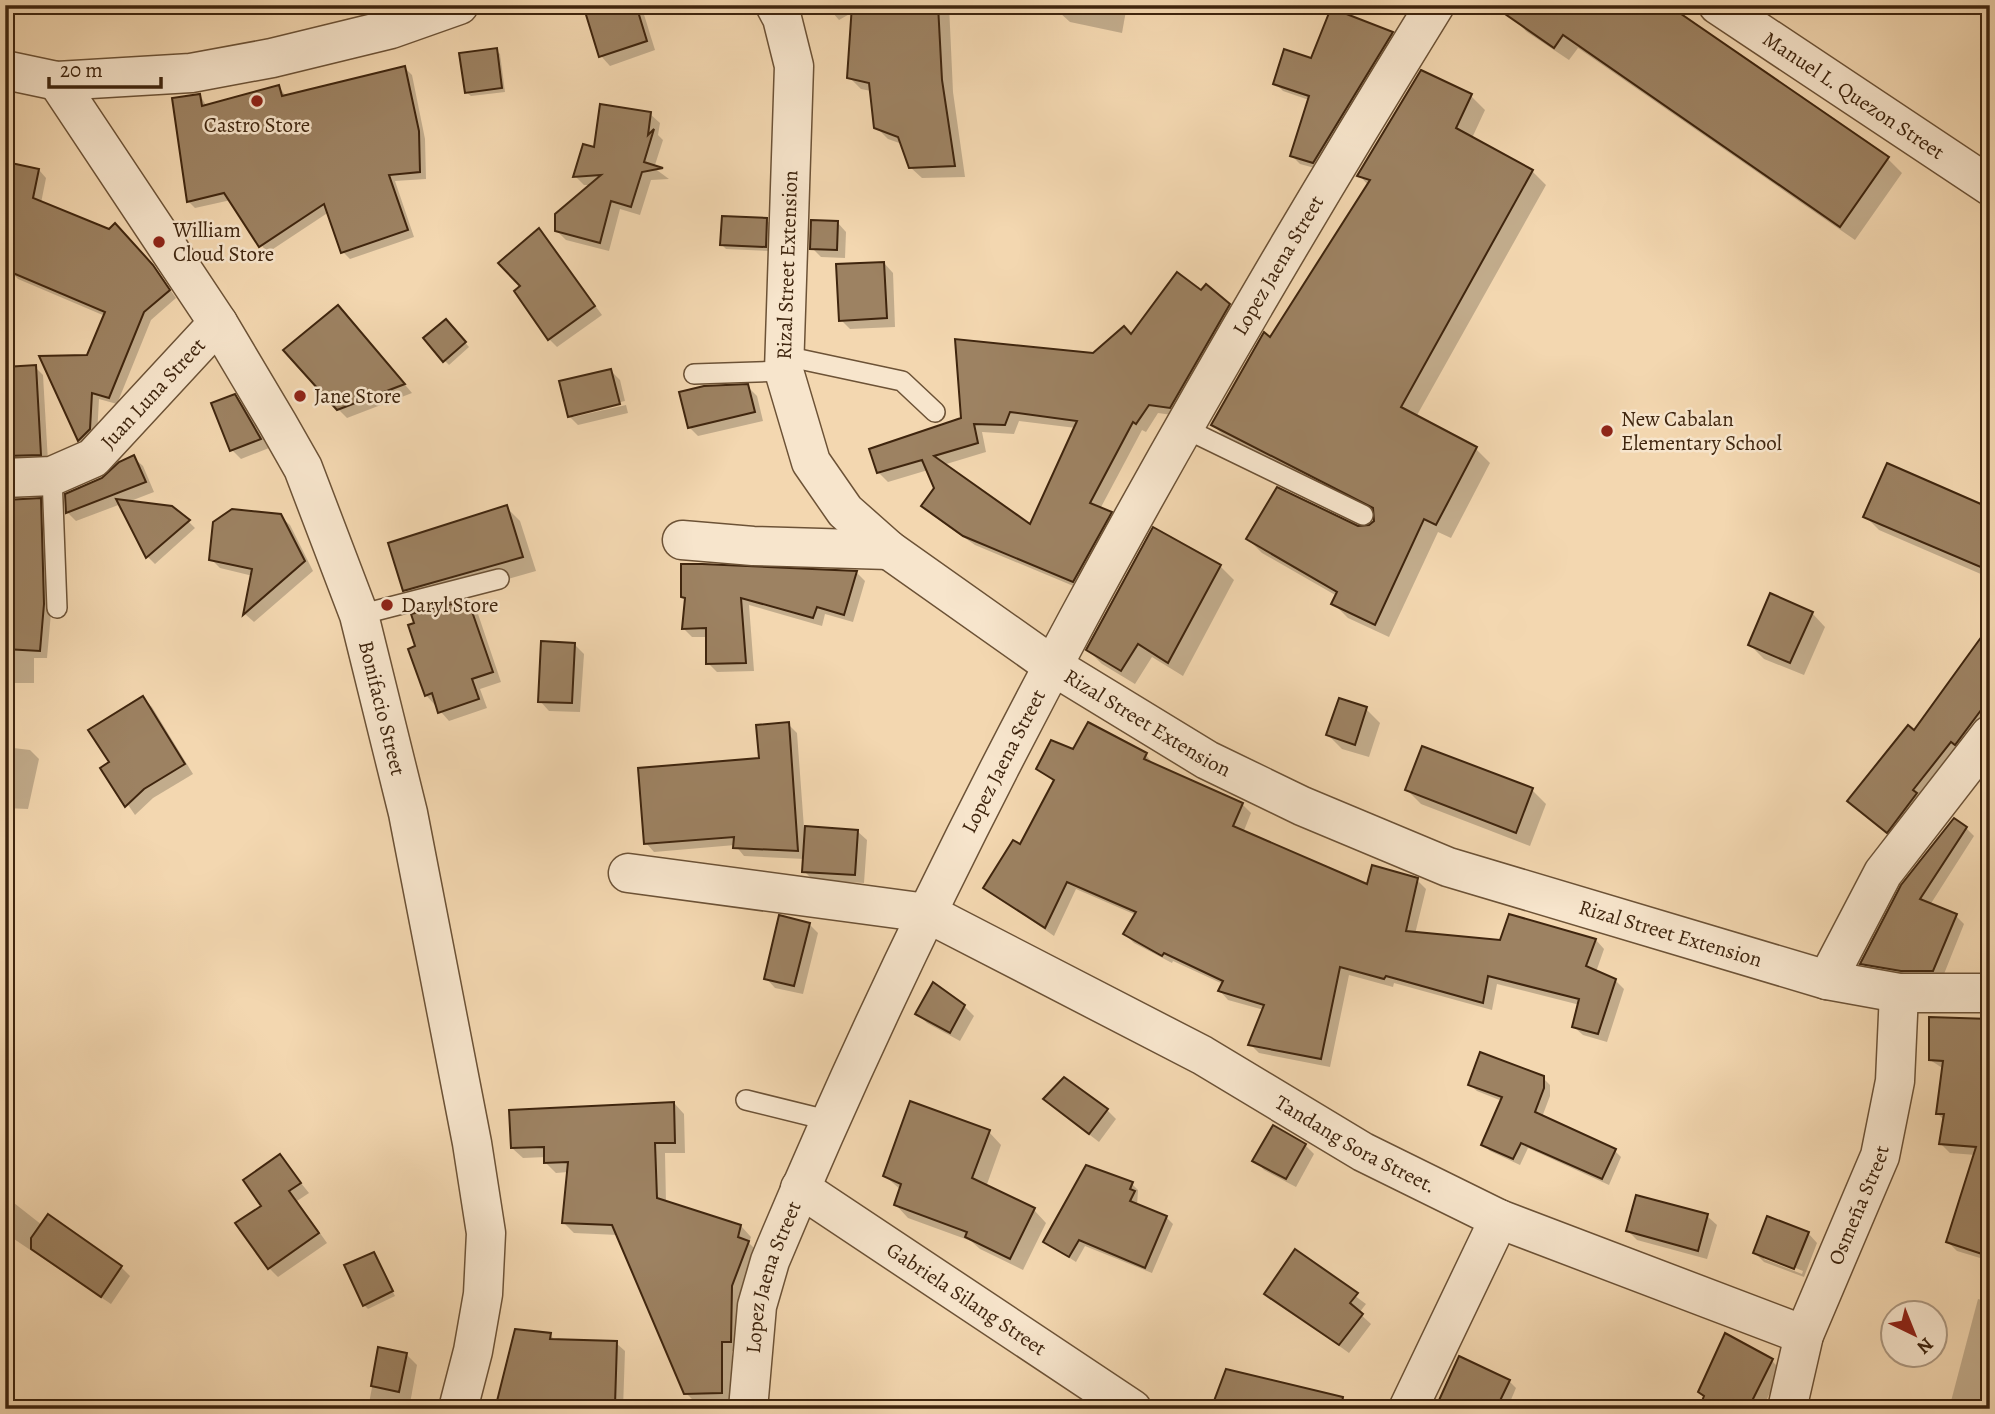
<svg xmlns="http://www.w3.org/2000/svg" width="1995" height="1414" viewBox="0 0 1995 1414" font-family="Alegreya,serif">
<rect width="100%" height="100%" fill="#f3d7b0"/>
<filter id="stains"><feTurbulence type="fractalNoise" baseFrequency=".00286" numOctaves="4"/><feColorMatrix values="0 0 0 0 .2 0 0 0 0 .09 0 0 0 0 .02 0 0 0 .5 -.17"/></filter>
<radialGradient id="worn" r=".72"><stop offset=".6" stop-color="#630" stop-opacity="0"/><stop offset="1" stop-color="#630" stop-opacity=".3"/></radialGradient>
<g fill="#0003" fill-rule="evenodd">
<polygon points="597,5 641,5 655,50 610,66 601,56"/>
<polygon points="826,5 949,5 953,92 965,177 922,178 910,167 902,144 888,139 876,127 871,91 861,89 849,77 853,12 839,20"/>
<polygon points="1062,5 1127,5 1122,33 1070,22 1060,13"/>
<polygon points="1522,5 1888,159 1902,173 1855,240 1578,48 1569,60 1527,32 1513,18"/>
<polygon points="1392,33 1400,41 1322,170 1300,164 1292,156 1309,100 1283,91 1275,83 1312,60"/>
<polygon points="496,50 500,54 505,92 471,96 466,92"/>
<polygon points="405,68 412,75 425,139 426,179 395,181 414,237 350,259 343,252 329,212 267,253 231,200 195,208 188,201 200,95 207,107 279,87 286,96"/>
<polygon points="1421,72 1471,96 1485,110 1472,138 1532,171 1546,185 1416,417 1476,449 1490,463 1451,538 1438,532 1389,637 1348,618 1334,604 1337,596 1262,553 1248,539 1370,527 1375,522 1375,514 1227,439 1213,425 1369,186 1359,175"/>
<polygon points="650,114 660,123 658,135 663,140 654,168 669,179 651,180 640,215 620,209 609,251 566,240 557,231 592,185 584,185 575,176 595,149"/>
<polygon points="39,170 46,178 41,203 109,232 123,233 160,275 176,298 151,320 117,404 99,399 97,436 87,447 79,440 41,357 88,357 105,316 18,279 10,271 26,233 8,228"/>
<polygon points="766,220 771,224 770,251 726,249 722,245"/>
<polygon points="837,222 846,232 845,258 821,257 812,248"/>
<polygon points="539,230 602,315 557,347 549,339 523,287"/>
<polygon points="884,263 893,273 895,327 850,329 841,320"/>
<path d="M1202,292L1229,305L1238,314L1180,416L1158,413L1146,432L1142,430L1100,509L1120,523L1083,590L975,545L932,515L923,506L936,489L928,470L888,482L878,472L963,419L1132,336ZM1019,421L1076,428L1031,526L943,465L986,452L982,432L1014,434Z"/>
<polygon points="347,316 412,393 347,418 338,409"/>
<polygon points="450,325 469,347 449,365 445,361"/>
<polygon points="35,367 43,375 48,462 5,466 5,369"/>
<polygon points="611,371 620,380 625,401 573,413 573,417 626,405 628,413 578,425 569,416"/>
<polygon points="747,386 757,396 763,421 698,436 689,427"/>
<polygon points="234,396 244,405 269,448 241,459 232,450"/>
<polygon points="133,457 143,466 154,492 128,502 188,521 195,528 155,564 148,557 121,504 76,521 67,512 103,480"/>
<polygon points="5,500 40,500 48,508 51,613 47,658 34,658 34,683 5,683"/>
<polygon points="506,507 520,521 536,571 419,604 405,590"/>
<polygon points="1990,510 1990,578 1879,530 1865,516"/>
<polygon points="280,516 290,525 313,571 254,622 245,614 253,576 220,568 211,559"/>
<polygon points="1154,529 1220,566 1234,580 1183,676 1152,657 1135,684 1102,664 1088,650"/>
<polygon points="683,566 857,573 865,581 853,622 825,614 822,626 749,605 754,671 717,672 708,663 708,637 692,637 684,629 687,600"/>
<polygon points="467,602 477,611 501,682 480,689 487,708 449,721 426,695 416,625"/>
<polygon points="1812,613 1825,627 1804,675 1764,659 1750,645"/>
<polygon points="1990,641 1990,730 1901,845 1850,801 1914,732"/>
<polygon points="574,644 584,654 580,712 549,711 540,701"/>
<polygon points="143,698 152,707 193,774 153,798 135,815 103,768 111,763"/>
<polygon points="1366,709 1380,723 1369,757 1342,749 1328,735"/>
<polygon points="788,724 797,733 804,828 857,831 867,840 864,883 813,880 804,871 805,859 744,856 735,845 654,852 646,843 761,759"/>
<polygon points="1089,724 1146,755 1154,765 1242,804 1251,813 1243,833 1368,887 1417,880 1426,889 1415,934 1502,942 1510,916 1596,940 1604,949 1596,972 1615,980 1624,989 1607,1042 1583,1035 1574,1027 1580,1005 1497,984 1492,1010 1394,983 1393,987 1349,975 1330,1067 1259,1053 1250,1044 1264,1010 1228,1000 1220,991 1223,984 1173,961 1172,963 1134,943 1125,934 1136,915 1076,889 1054,936 985,888 1021,847 1054,782 1038,768 1073,752"/>
<polygon points="5,747 30,750 39,759 28,809 5,808"/>
<polygon points="1407,790 1532,790 1546,804 1530,846 1421,804"/>
<polygon points="1966,828 1974,836 1930,905 1956,916 1964,924 1942,979 1871,972 1862,963"/>
<polygon points="809,924 818,933 803,994 775,988 766,978"/>
<polygon points="964,1006 974,1016 960,1041 927,1023 918,1014"/>
<polygon points="1990,1020 1990,1261 1957,1251 1948,1242 1976,1155 1950,1153 1941,1144 1945,1121 1938,1114 1944,1069 1930,1060"/>
<polygon points="1543,1078 1550,1085 1550,1096 1542,1117 1615,1151 1621,1157 1609,1185 1528,1148 1520,1165 1490,1151 1483,1144 1502,1101 1477,1091 1470,1085"/>
<polygon points="674,1103 684,1114 685,1153 665,1153 666,1203 741,1226 751,1237 749,1243 759,1253 741,1351 732,1351 732,1403 696,1403 686,1393 618,1235 574,1233 564,1223 568,1172 556,1173 546,1163 546,1157 523,1158 512,1148"/>
<polygon points="1055,1108 1107,1110 1116,1119 1099,1142"/>
<polygon points="989,1132 1001,1145 986,1187 1034,1210 1046,1223 1023,1270 980,1249 971,1241 908,1218 896,1205 901,1190 885,1176"/>
<polygon points="1305,1145 1314,1154 1296,1187 1264,1170 1255,1160"/>
<polygon points="280,1157 309,1193 297,1201 327,1243 278,1277 269,1268 263,1206"/>
<polygon points="1087,1168 1132,1184 1138,1190 1137,1206 1166,1217 1173,1224 1152,1273 1085,1246 1076,1262 1045,1242"/>
<polygon points="14,1203 42,1225 121,1267 130,1276 111,1304 5,1233 5,1213"/>
<polygon points="1707,1216 1717,1225 1707,1259 1637,1240 1628,1231"/>
<path d="M1808,1233L1817,1243L1804,1277L1764,1262L1755,1253ZM1764,1255L1803,1271L1802,1274L1764,1259Z"/>
<polygon points="1296,1252 1366,1304 1359,1313 1371,1324 1349,1353 1267,1294"/>
<polygon points="374,1254 395,1296 368,1309 364,1305"/>
<polygon points="1978,1299 1990,1302 1989,1409 1953,1409 1950,1405"/>
<polygon points="516,1331 550,1335 556,1341 616,1343 625,1351 623,1409 497,1409"/>
<polygon points="379,1349 406,1354 417,1365 409,1409 368,1409"/>
<polygon points="1772,1361 1781,1370 1762,1409 1720,1409"/>
<polygon points="1509,1381 1516,1388 1507,1409 1442,1409"/>
<polygon points="217,1404 224,1409 213,1409"/>
</g>
<g fill="#9d8262" stroke="#3f250e" stroke-width="2" fill-rule="evenodd">
<polygon points="583,5 636,5 647,41 599,57"/>
<polygon points="852,5 938,5 942,80 955,166 909,168 898,137 874,128 869,83 847,78"/>
<polygon points="1492,5 1668,5 1889,157 1840,227 1563,35 1554,48"/>
<polygon points="1331,8 1393,32 1313,163 1290,156 1309,96 1273,84 1284,49 1311,58"/>
<polygon points="497,48 502,88 465,93 459,53"/>
<polygon points="405,66 419,131 420,172 389,175 408,230 341,253 324,204 259,247 224,193 187,202 172,98 200,94 202,106 279,85 282,96"/>
<polygon points="1421,70 1472,94 1456,128 1533,170 1401,407 1477,447 1436,525 1424,519 1375,625 1331,604 1337,592 1246,539 1277,487 1358,526 1369,525 1374,521 1373,508 1211,425 1264,332 1270,337 1370,180 1357,176"/>
<polygon points="600,104 651,112 648,135 654,129 644,162 663,168 642,172 631,207 611,201 600,243 555,231 555,214 601,175 573,177 583,144 594,147"/>
<polygon points="11,163 39,169 33,198 109,229 115,223 153,265 170,290 144,312 109,398 92,393 90,429 78,441 39,356 87,355 105,312 8,271 10,267 5,267 5,186"/>
<polygon points="722,216 767,218 766,247 720,245"/>
<polygon points="811,220 838,221 837,250 810,249"/>
<polygon points="539,228 595,306 548,340 514,291 520,286 498,263"/>
<polygon points="884,262 887,318 839,321 836,264"/>
<path d="M1177,272L1201,290L1206,284L1230,304L1170,408L1149,405L1136,424L1133,422L1090,503L1112,512L1073,582L963,536L921,506L934,488L922,460L877,473L869,449L961,418L955,339L1093,353L1124,326L1131,334ZM1010,412L1077,421L1030,524L934,456L978,443L974,424L1005,425Z"/>
<polygon points="338,305 405,384 337,410 283,350"/>
<polygon points="446,319 466,342 443,362 423,338"/>
<polygon points="36,365 41,455 5,456 5,367"/>
<polygon points="611,369 620,404 568,417 559,381"/>
<polygon points="748,384 755,412 688,428 679,392 704,386"/>
<polygon points="235,394 261,439 230,451 211,403"/>
<polygon points="134,455 146,482 66,513 65,494 102,478 119,462"/>
<polygon points="1887,463 1990,508 1990,571 1863,517"/>
<polygon points="41,498 44,604 40,651 5,649 5,500"/>
<polygon points="116,499 172,506 190,520 146,558"/>
<polygon points="507,505 523,557 403,591 388,543"/>
<polygon points="232,509 281,514 305,561 243,615 252,569 209,560 213,522"/>
<polygon points="1153,527 1221,565 1168,663 1138,644 1121,671 1086,650"/>
<polygon points="681,564 702,564 857,571 844,615 817,607 813,618 741,598 746,663 706,664 706,628 682,629 685,598 681,597"/>
<polygon points="1770,593 1813,612 1790,663 1748,645"/>
<polygon points="468,600 493,672 472,679 479,699 438,713 432,693 425,696 408,649 415,646 408,625 414,623 411,614"/>
<polygon points="1990,625 1990,698 1955,745 1951,742 1913,790 1917,793 1887,833 1847,801 1908,725 1914,730"/>
<polygon points="541,641 575,643 572,703 538,702"/>
<polygon points="143,696 185,764 144,789 125,807 100,768 109,762 88,730"/>
<polygon points="1339,698 1367,707 1355,745 1326,735"/>
<polygon points="789,722 798,851 733,848 734,837 644,844 638,768 759,758 756,725"/>
<polygon points="1088,722 1147,753 1144,759 1243,803 1233,826 1367,884 1372,865 1418,878 1406,931 1500,940 1509,914 1596,939 1586,966 1616,979 1598,1034 1572,1027 1579,999 1488,976 1483,1003 1386,976 1384,979 1340,967 1321,1059 1248,1045 1264,1005 1218,991 1223,981 1164,953 1162,956 1123,934 1136,912 1067,882 1045,928 983,888 1013,840 1020,844 1054,780 1036,769 1051,740 1073,749"/>
<polygon points="1422,746 1533,788 1516,833 1405,790"/>
<polygon points="1954,818 1967,827 1920,899 1957,914 1933,971 1901,971 1860,964 1901,885"/>
<polygon points="805,826 858,830 855,875 802,872"/>
<polygon points="779,915 810,923 794,986 764,979"/>
<polygon points="933,982 965,1005 950,1033 915,1014"/>
<polygon points="1929,1017 1990,1019 1990,1231 1982,1254 1946,1242 1976,1147 1939,1144 1944,1114 1936,1114 1943,1061 1929,1060"/>
<polygon points="1480,1052 1544,1076 1544,1088 1535,1112 1616,1149 1602,1179 1521,1143 1513,1159 1481,1145 1502,1097 1468,1085"/>
<polygon points="1064,1077 1108,1109 1089,1134 1043,1099"/>
<polygon points="910,1101 990,1130 972,1178 1035,1208 1010,1259 965,1237 967,1232 894,1205 901,1184 883,1176"/>
<polygon points="674,1102 675,1143 655,1143 657,1198 741,1225 738,1237 749,1241 732,1286 731,1342 722,1342 722,1393 684,1394 612,1225 562,1223 568,1162 544,1163 544,1147 511,1148 509,1110"/>
<polygon points="1273,1125 1306,1144 1286,1179 1252,1161"/>
<polygon points="280,1154 301,1183 289,1191 319,1233 268,1269 235,1223 261,1206 243,1180"/>
<polygon points="1086,1165 1133,1182 1130,1189 1135,1191 1130,1201 1167,1216 1145,1268 1079,1240 1069,1257 1043,1242"/>
<polygon points="1636,1195 1708,1214 1698,1251 1626,1231"/>
<polygon points="48,1214 122,1266 101,1297 31,1249 31,1238"/>
<polygon points="1767,1216 1809,1232 1794,1269 1753,1253"/>
<polygon points="1295,1249 1358,1293 1350,1303 1363,1314 1339,1345 1264,1294"/>
<polygon points="374,1252 393,1291 363,1306 344,1265"/>
<polygon points="515,1329 551,1333 550,1339 617,1341 615,1405 497,1401"/>
<polygon points="1725,1333 1773,1359 1748,1409 1699,1409 1704,1396 1698,1392"/>
<polygon points="378,1347 407,1353 399,1392 371,1386"/>
<polygon points="1459,1356 1510,1380 1496,1409 1435,1409"/>
<polygon points="1226,1369 1343,1397 1341,1409 1211,1409"/>
</g>
<g fill="none" stroke-linecap="round" stroke-linejoin="round">
<g stroke="#6c5236" stroke-width="22">
<g id="service">
<polyline points="785,356 902,381 935,412"/>
<polyline points="694,374 784,371"/>
<polyline points="1184,428 1363,515"/>
<polyline points="52,476 57,608"/>
<polyline points="359,615 499,579"/>
<polyline points="746,1100 831,1121"/>
</g>
</g>
<g stroke="#6c5236" stroke-width="41">
<g id="minor">
<path id="s1" d="M775,5L782,18L794,66L784,371L811,462L845,511L889,550L1053,666L1207,760L1302,806L1448,867L1827,980L1899,993H1990"/>
<path id="s2" d="M1718,5L1990,186"/>
<polyline points="5,70 57,81 191,73 272,58 391,29 459,5"/>
<path id="s3" d="M57,81L218,323L278,424L303,468L359,615L408,813L472,1143L486,1233L483,1294L473,1351L458,1409"/>
<path id="s4" d="M5,478L52,476L93,458L218,323"/>
<polyline points="682,540 753,546 889,550"/>
<path id="s5" d="M628,873L927,913L1202,1055L1363,1152L1499,1219L1804,1335"/>
<polyline points="1827,980 1883,873 1990,735"/>
<path id="s6" d="M800,1188L1132,1409"/>
<path id="s7" d="M748,1409L757,1306L770,1261C952,823 1186,408 1435,5"/>
<polyline points="1408,1409 1499,1219"/>
<path id="s8" d="M1787,1409L1804,1335L1880,1156L1895,1081L1899,993"/>
</g>
</g>
<use href="#service" stroke="#f7e5cc" stroke-width="19"/>
<use href="#minor" stroke="#f7e5cc" stroke-width="38"/>
</g>
<g fill="#8f2418" stroke="#f7e5cc" stroke-width="2.5">
<circle cx="257" cy="101" r="7"/>
<circle cx="159" cy="242" r="7"/>
<circle cx="300" cy="396" r="7"/>
<circle cx="1607" cy="431" r="7"/>
<circle cx="387" cy="605" r="7"/>
</g>
<g text-anchor="middle" dominant-baseline="central" stroke-width="5" stroke-linejoin="round" paint-order="stroke">
<g font-size="21" fill="#3f250e" stroke="#f7e5cc">
<text stroke="none"><textPath href="#s2" startOffset="163">Manuel L. Quezon Street</textPath></text>
<text transform="translate(787 265) rotate(-88)">Rizal Street Extension</text>
<text stroke="none"><textPath href="#s7" startOffset="1269">Lopez Jaena Street</textPath></text>
<text stroke="none"><textPath href="#s4" startOffset="180">Juan Luna Street</textPath></text>
<text stroke="none"><textPath href="#s3" startOffset="712">Bonifacio Street</textPath></text>
<text stroke="none"><textPath href="#s1" startOffset="894">Rizal Street Extension</textPath></text>
<text stroke="none"><textPath href="#s7" startOffset="702">Lopez Jaena Street</textPath></text>
<text stroke="none"><textPath href="#s1" startOffset="1460">Rizal Street Extension</textPath></text>
<text stroke="none"><textPath href="#s5" startOffset="789">Tandang Sora Street.</textPath></text>
<text stroke="none"><textPath href="#s8" startOffset="217">Osmeña Street</textPath></text>
<text stroke="none"><textPath href="#s7" startOffset="135">Lopez Jaena Street</textPath></text>
<text stroke="none"><textPath href="#s6" startOffset="200">Gabriela Silang Street</textPath></text>
</g>
<g font-size="21" fill="#3f250e" stroke="#f7e5cc" text-anchor="start">
<text x="257" y="125" text-anchor="middle">Castro Store</text>
<text x="173" y="230">William<tspan x="173" dy="24">Cloud Store</tspan></text>
<text x="314" y="396">Jane Store</text>
<text x="1621" y="419">New Cabalan<tspan x="1621" dy="24">Elementary School</tspan></text>
<text x="401" y="605">Daryl Store</text>
</g>
</g>
<rect width="1995" height="1414" fill="none" stroke="#f3d7b0" stroke-width="28"/>
<rect x="7" y="7" width="1981" height="1400" fill="none" stroke="#3f250e" stroke-width="3.5"/>
<rect x="14" y="14" width="1967" height="1386" fill="none" stroke="#3f250e" stroke-width="2"/>
<g transform="translate(1914 1334) rotate(137)"><circle r="33" fill="#f7e5cc" stroke="#ad9880" stroke-width="2"/>
<path d="M0-5L12 26L0 18L-12 26Z" fill="#8f2418"/>
<text y="-10" font-size="19" font-weight="bold" text-anchor="middle" fill="#3f250e">N</text>
</g>
<path d="M49 77v10h112v-10" fill="none" stroke="#3f250e" stroke-width="3.5"/>
<text x="60" y="77" font-size="21" fill="#3f250e" stroke="#f7e5cc" stroke-width="5" paint-order="stroke">20 m</text>
<rect width="100%" height="100%" filter="url(#stains)"/>
<rect width="100%" height="100%" fill="url(#worn)"/>
</svg>
